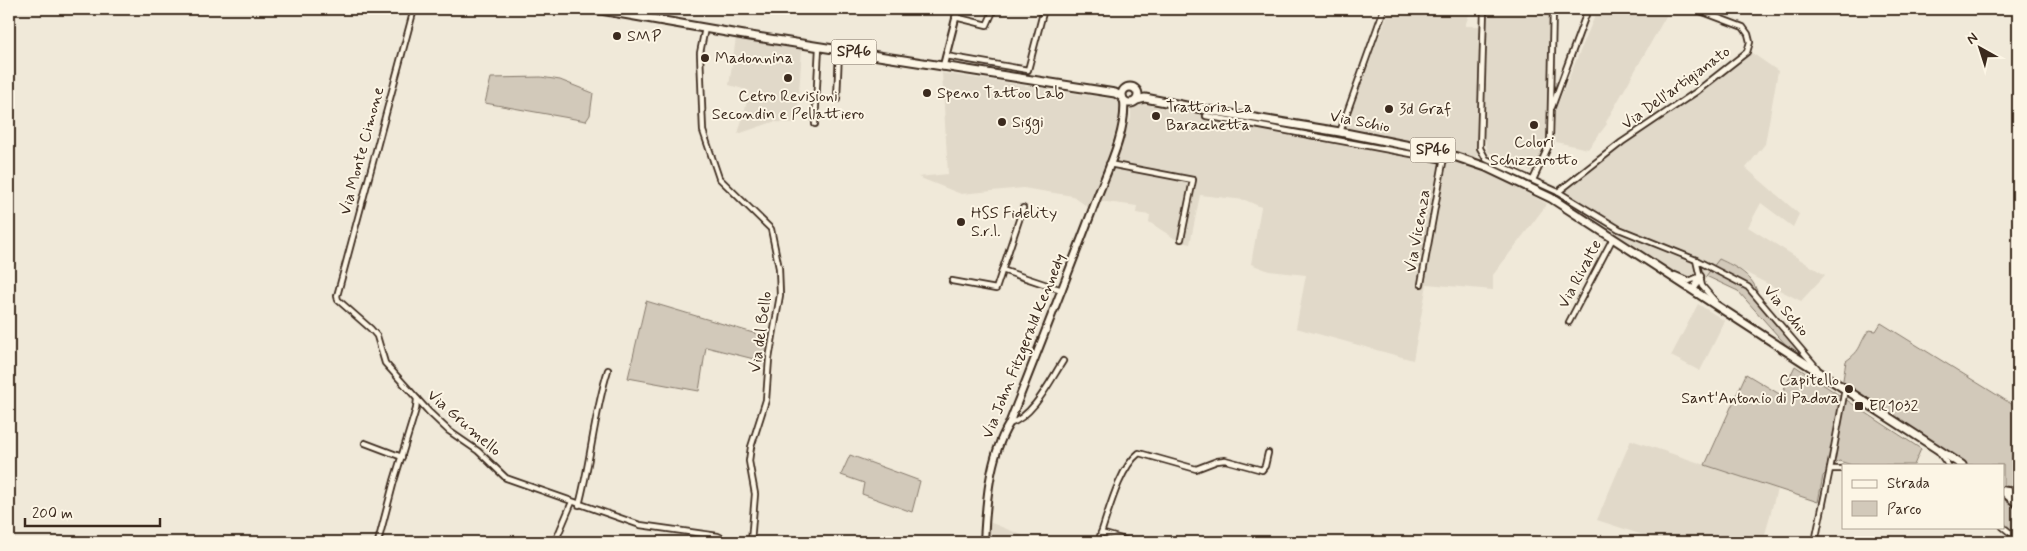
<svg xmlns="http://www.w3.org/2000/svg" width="2027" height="551" viewBox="0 0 2027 551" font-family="Mynerve,sans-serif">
<rect width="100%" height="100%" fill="#f0e9d9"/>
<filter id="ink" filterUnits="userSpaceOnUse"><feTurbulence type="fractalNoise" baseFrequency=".02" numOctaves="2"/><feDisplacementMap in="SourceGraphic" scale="10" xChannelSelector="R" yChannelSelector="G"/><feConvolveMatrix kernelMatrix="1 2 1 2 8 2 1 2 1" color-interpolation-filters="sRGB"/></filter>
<g filter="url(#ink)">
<g fill="#e1d9c9">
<polygon points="1390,9 1471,9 1465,26 1481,26 1477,158 1451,149 1420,143 1343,130"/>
<polygon points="1488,9 1550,9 1548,139 1543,156 1533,172 1488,152 1484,135"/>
<polygon points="1592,9 1670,9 1606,122 1607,124 1588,149 1556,142 1554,113 1597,11"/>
<polygon points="736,38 802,49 797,123 773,122 738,134 750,91 729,85"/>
<polygon points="1752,53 1778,71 1765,144 1746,168 1799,214 1793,227 1761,203 1748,227 1825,275 1801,301 1719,259 1695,291 1539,188 1544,180 1559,188 1621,140 1625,142"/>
<polygon points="942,73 1104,98 1125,100 1107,159 1089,208 1073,196 1023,188 961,194 918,177 948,174"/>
<polygon points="1131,101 1172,110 1382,145 1449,159 1500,177 1547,204 1493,275 1493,290 1427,284 1413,360 1296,328 1306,275 1269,271 1251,264 1261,207 1245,200 1200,195 1190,244 1180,242 1149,222 1150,215 1136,213 1137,206 1099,201 1131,118"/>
<polygon points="1698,304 1725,321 1700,371 1671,356"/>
<polygon points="1631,440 1777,489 1763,542 1664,542 1597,520"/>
<polygon points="989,522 1022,535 1020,542 986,542"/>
</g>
<g fill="#d2c9ba" stroke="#867a6c">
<polygon points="541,77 560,80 593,93 590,115 586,121 485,103 491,78"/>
<path d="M1719,259C1736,267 1755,276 1758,296L1824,374L1795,355L1738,291L1706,276Z"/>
<polygon points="646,301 770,338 766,362 706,347 699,391 628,378"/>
<path d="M1881,323L2018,408V490L2003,488V465H1965L1842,386L1846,361C1863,349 1858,345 1869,330L1876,331Z"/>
<polygon points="1795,366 1921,449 1914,465 1852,465 1839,461 1823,476 1818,502 1705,465 1746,374 1781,395"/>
<polygon points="850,455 920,481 912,512 862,494 864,483 841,475"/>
<polygon points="2003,499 2018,509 2018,540 2003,527"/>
</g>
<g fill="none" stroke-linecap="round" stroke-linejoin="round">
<g stroke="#3b2a1e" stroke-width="8">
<g id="minor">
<polyline points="414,9 337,296 338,300 371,329 377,336 385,363 429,412 449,431 478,451 506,478 640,525 718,536 730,542"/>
<polyline points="1484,9 1480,148 1486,159 1558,192 1619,229 1696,260 1702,286 1715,301"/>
<polyline points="955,17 987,25 994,9"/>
<polyline points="705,28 700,53 703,131 719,178 771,229 779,268 780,295 769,359 766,400 751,447 749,461 755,494 751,542"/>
<polyline points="946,56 1028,70 1044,9"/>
<polyline points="837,99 839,50"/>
<polyline points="1552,107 1587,12 1578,9"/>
<polyline points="1206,116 1444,160"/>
<polyline points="815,124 819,47"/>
<polyline points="1340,132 1384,9"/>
<polyline points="1109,164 1193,180 1181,239"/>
<polyline points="1533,180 1550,143 1553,9"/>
<polyline points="1558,192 1622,142 1696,92 1747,52 1750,42 1748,34 1743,27 1695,9"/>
<polyline points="1696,260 1748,287 1817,368"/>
<polyline points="1002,270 1062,290"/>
<polyline points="1675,275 1689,281 1701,276"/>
<polyline points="1697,279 1693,291 1701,279"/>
<polyline points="952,281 996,289 1023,208"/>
<polyline points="1421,284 1444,157"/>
<polyline points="1569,322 1613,238"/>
<path d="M1009,424C1033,417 1050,381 1063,361"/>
<polyline points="365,443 402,457"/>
<polyline points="1939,452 1948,465"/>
<polyline points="1843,469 1830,469 1845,389"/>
<path d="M579,505C591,460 594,414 608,370"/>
<polyline points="2003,527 2018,539"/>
<polyline points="1101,533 1132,542"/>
<polyline points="984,540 992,542"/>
<polyline points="378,542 394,481 416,409 417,399"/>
<polyline points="555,542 572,502"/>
<path d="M1098,542C1107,518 1118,469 1139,453L1196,469L1217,461L1225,460L1262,470L1265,466L1268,453"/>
<polyline points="1815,542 1830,469"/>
</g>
</g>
<g stroke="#3b2a1e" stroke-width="9">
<polyline id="tertiary" points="943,67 958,9"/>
</g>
<g stroke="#3b2a1e" stroke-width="10">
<path id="secondary" d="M984,542C986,504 989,457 1009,424C1038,350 1067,277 1095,203C1106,173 1127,132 1124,101"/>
</g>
<g stroke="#3b2a1e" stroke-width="11">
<g id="primary">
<polyline points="595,9 744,35 1115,93 1122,97"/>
<circle cx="1130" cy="95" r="8"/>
<polyline points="1137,100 1145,98 1207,110 1340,132 1445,153 1486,167 1551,198 1962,465"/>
<polyline points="2003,491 2018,504"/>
<polyline points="2004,491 2018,493"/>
</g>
</g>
<use href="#minor" stroke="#fcf5e5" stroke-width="4.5"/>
<use href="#tertiary" stroke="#fcf5e5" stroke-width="5"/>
<use href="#secondary" stroke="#fcf5e5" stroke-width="6"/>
<use href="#primary" stroke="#fcf5e5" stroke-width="7"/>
</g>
</g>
<g fill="#3b2a1e" stroke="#fcf5e5" stroke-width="2">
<circle cx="617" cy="36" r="5"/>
<circle cx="705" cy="58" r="5"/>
<circle cx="788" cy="78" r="5"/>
<circle cx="927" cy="93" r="5"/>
<circle cx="1389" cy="109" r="5"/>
<circle cx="1156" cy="116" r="5"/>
<circle cx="1002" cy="122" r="5"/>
<circle cx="1534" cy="125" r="5"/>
<circle cx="961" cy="222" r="5"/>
<circle cx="1849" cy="389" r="5"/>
<rect x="1854" y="401" width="10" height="10" rx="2.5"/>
</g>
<g text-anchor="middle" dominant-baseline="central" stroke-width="4" stroke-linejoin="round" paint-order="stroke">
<g fill="#fcf5e5" stroke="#75675a" stroke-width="1">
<rect x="831.5" y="39.5" width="45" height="25" rx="4"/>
<rect x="1410.5" y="137.5" width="45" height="25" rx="4"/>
</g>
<g font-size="15" font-weight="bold" fill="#3b2a1e">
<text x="854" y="52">SP46</text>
<text x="1433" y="150">SP46</text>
</g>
<g font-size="16" fill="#3b2a1e" stroke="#fcf5e5" text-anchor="start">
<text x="627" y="36">SMP</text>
<text x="715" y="58">Madonnina</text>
<text x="937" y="93">Speno Tattoo Lab</text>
<text x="788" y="96" text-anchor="middle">Cetro Revisioni<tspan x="788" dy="18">Secondin e Pellattiero</tspan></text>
<text x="1166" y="107">Trattoria La<tspan x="1166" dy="18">Baracchetta</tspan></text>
<text x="1399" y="109">3d Graf</text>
<text x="1012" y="122">Siggi</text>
<text x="1534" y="142" text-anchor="middle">Colori<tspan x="1534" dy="18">Schizzarotto</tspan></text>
<text x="971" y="213">HSS Fidelity<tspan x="971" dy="18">S.r.l.</tspan></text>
<text x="1839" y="380" text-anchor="end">Capitello<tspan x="1839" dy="18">Sant'Antonio di Padova</tspan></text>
<text x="1869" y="406">ER1032</text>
</g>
<g font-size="16" fill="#3b2a1e" stroke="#fcf5e5">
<text transform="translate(1676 88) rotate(-36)">Via Dell'artigianato</text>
<text transform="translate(1360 122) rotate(11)">Via Schio</text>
<text transform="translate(362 151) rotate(-75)">Via Monte Cimone</text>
<text transform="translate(1418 231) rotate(-80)">Via Vicenza</text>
<text transform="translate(1580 274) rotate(-62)">Via Rivalte</text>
<text transform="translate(1786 311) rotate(50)">Via Schio</text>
<text transform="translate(761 332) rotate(-82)">Via del Bello</text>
<text transform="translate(1024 346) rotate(-68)">Via John Fitzgerald Kennedy</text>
<text transform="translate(464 423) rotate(41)">Via Grumello</text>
</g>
</g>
<rect width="2027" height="551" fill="none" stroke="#fcf5e5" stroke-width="30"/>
<rect x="15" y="15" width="1997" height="521" fill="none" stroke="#3b2a1e" stroke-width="2" filter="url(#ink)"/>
<rect x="1842" y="464" width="162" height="65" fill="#fcf5e5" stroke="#afa495"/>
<rect x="1852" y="480" width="25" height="8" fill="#fcf5e5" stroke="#afa495"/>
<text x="1887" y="488" font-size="15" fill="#3b2a1e">Strada</text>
<rect x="1852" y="501" width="25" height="15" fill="#d2c9ba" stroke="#afa495"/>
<text x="1887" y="514" font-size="15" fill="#3b2a1e">Parco</text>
<g transform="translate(1980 48) rotate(321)" stroke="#fcf5e5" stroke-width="4" paint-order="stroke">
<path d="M0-4L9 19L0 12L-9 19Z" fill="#3b2a1e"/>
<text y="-8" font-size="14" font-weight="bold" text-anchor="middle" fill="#3b2a1e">N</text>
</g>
<path d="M25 518v8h135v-8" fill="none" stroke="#3b2a1e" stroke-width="2.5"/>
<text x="32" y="518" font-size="15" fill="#3b2a1e" stroke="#fcf5e5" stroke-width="4" paint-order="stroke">200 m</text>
</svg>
